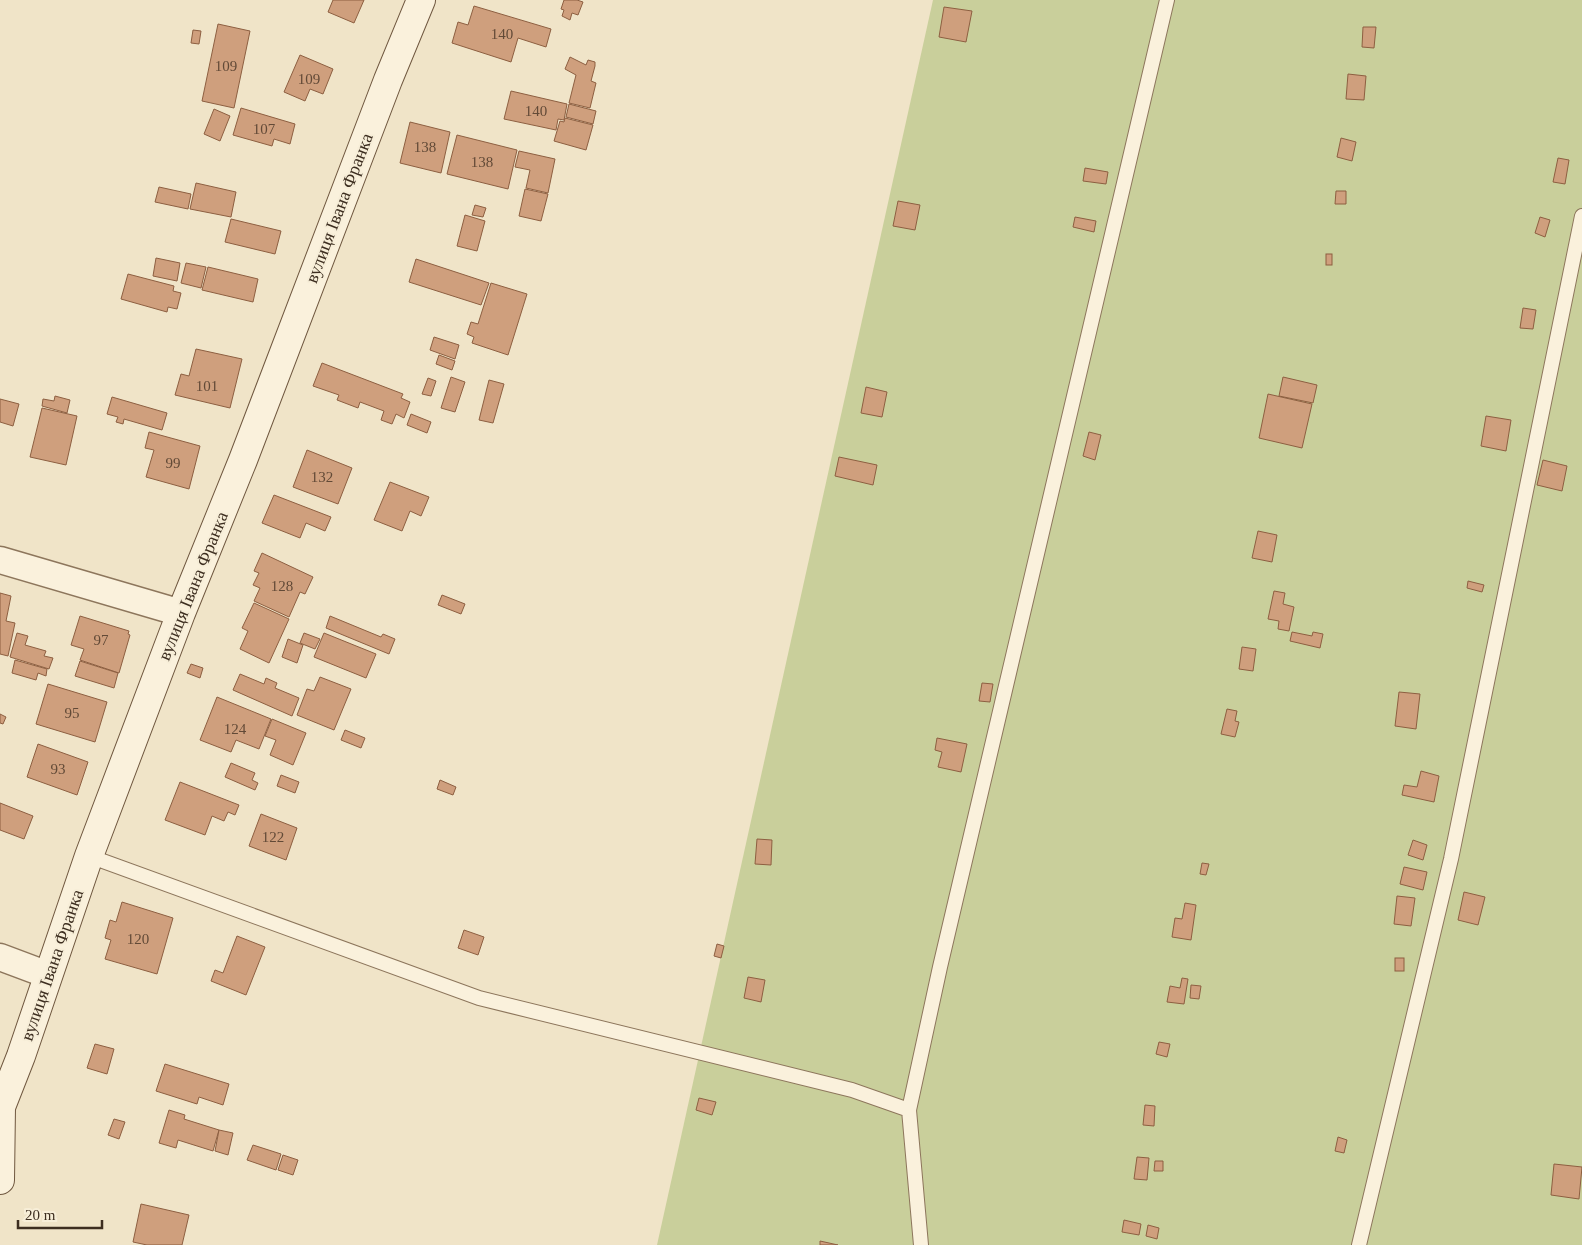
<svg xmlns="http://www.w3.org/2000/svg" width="1582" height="1245" viewBox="0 0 1582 1245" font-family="'Times New Roman',serif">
<rect width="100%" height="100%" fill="#f0e4c8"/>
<polygon fill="#c9cf9b" points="933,0 1582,0 1582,1245 657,1245"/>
<g fill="#cf9f7d" stroke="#8d5f41">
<polygon points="333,0 364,0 354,23 328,12"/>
<polygon points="564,0 577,0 583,2 578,15 572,13 570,20 562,16 564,10 561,9"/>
<polygon points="474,6 551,29 546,47 518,38 511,62 452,43 458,22 468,25"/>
<polygon points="944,7 972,11 966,42 939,37"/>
<polygon points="218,24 250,31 234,108 202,101"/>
<polygon points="1363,27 1376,27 1374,48 1362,47"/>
<polygon points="193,30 201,31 199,44 191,43"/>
<polygon points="300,55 333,69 323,94 310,89 305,101 284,92"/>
<polygon points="570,57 586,65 588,60 595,62 595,66 591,81 596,83 590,108 569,103 576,75 565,69"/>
<polygon points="1348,74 1366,76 1364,100 1346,99"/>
<polygon points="511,91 567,104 564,120 558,119 556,130 504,119"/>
<polygon points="569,104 596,111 593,124 566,117"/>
<polygon points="241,108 295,124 290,144 274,139 272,146 233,135"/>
<polygon points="214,109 230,116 220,141 204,134"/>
<polygon points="565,118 593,125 586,150 554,141 560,121 564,122"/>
<polygon points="410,122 450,132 441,173 400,163"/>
<polygon points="457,135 517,150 508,189 447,174"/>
<polygon points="1341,138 1356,142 1352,161 1337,157"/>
<polygon points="519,151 555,159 548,193 526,188 530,170 515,167"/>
<polygon points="1558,158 1569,160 1565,184 1553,182"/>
<polygon points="1085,168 1108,172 1106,184 1083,181"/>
<polygon points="196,183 236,192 231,217 190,209"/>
<polygon points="159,187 191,194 188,209 155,202"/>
<polygon points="525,189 548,194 541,221 519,216"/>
<polygon points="1336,191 1346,191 1346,204 1335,204"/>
<polygon points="898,201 920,205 915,230 893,226"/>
<polygon points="475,205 486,208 483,217 472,215"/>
<polygon points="465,215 485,221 477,251 457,246"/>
<polygon points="1075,217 1096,221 1094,232 1073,227"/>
<polygon points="1540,217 1550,220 1545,237 1535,233"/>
<polygon points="231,219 281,231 275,254 225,242"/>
<rect x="1326" y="254" width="6" height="11"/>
<polygon points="156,258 180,263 177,281 153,276"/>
<polygon points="416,259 489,283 481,305 409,282"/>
<polygon points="186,263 206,267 201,288 181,283"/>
<polygon points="208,267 258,279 253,302 202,290"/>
<polygon points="128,274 174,286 173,291 181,293 177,309 168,307 167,312 121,299"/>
<polygon points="491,283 527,294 508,355 472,343 474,337 467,334 471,322 478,324"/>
<polygon points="1523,308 1536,310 1533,329 1520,328"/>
<polygon points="434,337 459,345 455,359 430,350"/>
<polygon points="196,349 242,359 230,408 175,395 181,374 189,376"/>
<polygon points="439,355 455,361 452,370 436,364"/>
<polygon points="322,363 403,394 401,398 410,402 404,418 396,414 392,424 381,420 384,411 360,402 358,408 337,400 339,395 313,386"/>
<polygon points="451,377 465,382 455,412 441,408"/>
<polygon points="1283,377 1317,385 1313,403 1279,396"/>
<polygon points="428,378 436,381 431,396 422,394"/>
<polygon points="489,380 504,384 493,423 479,420"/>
<polygon points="866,387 887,392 882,417 861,413"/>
<polygon points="1268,394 1312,404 1302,448 1259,438"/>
<polygon points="55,396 70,400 67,413 42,406 43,399 54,401"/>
<polygon points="112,397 167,413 162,430 124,419 123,424 116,422 118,417 107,414"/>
<polygon points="0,399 19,404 13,426 0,422"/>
<polygon points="42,408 77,416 66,465 30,457"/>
<polygon points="411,414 431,422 427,433 407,425"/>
<polygon points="1486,416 1511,420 1506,451 1481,446"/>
<polygon points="149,432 200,446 189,489 146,477 154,450 145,448"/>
<polygon points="1089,432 1101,435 1095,460 1083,456"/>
<polygon points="307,450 352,468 338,504 293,487"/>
<polygon points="839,457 877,465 873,485 835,476"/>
<polygon points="1543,460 1567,466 1562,491 1537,485"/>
<polygon points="390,482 429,497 421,516 410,511 402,531 374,520"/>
<polygon points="274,495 331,517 325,531 306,523 300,538 262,523"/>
<polygon points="1258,531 1277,535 1272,562 1252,558"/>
<polygon points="262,553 313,577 305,594 300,592 289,617 254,601 260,588 253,585 259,573 254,571"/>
<polygon points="1468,581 1484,585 1482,592 1467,588"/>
<polygon points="1274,591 1285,593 1283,604 1294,607 1289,631 1278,629 1279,621 1268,619"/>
<polygon points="0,593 11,596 6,621 15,623 8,656 0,654"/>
<polygon points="442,595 465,604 461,614 438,605"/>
<polygon points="254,603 289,619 269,663 240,649 248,631 242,628"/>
<polygon points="80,616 129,631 128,634 130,635 119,673 80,660 84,649 71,645"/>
<polygon points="330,616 381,637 383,634 395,639 389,654 326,628"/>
<polygon points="1292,632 1312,636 1313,632 1323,634 1320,648 1290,641"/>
<polygon points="17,633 28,636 25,645 46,651 44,656 53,658 49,669 10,657"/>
<polygon points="304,633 320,639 315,649 300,643"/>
<polygon points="324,633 376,654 366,678 314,657"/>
<polygon points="288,639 303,645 297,663 282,657"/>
<polygon points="1242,647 1256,649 1253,671 1239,669"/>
<polygon points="15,660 47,669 46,676 38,673 36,680 12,673"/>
<polygon points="80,661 118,673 114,688 75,676"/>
<polygon points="191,664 203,668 200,678 187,673"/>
<polygon points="240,674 264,684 266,678 277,683 275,688 299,698 292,716 233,690"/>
<polygon points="320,677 351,689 334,730 297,715 307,689 314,691"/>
<polygon points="982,683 993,684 990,702 979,701"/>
<polygon points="48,684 107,702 95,742 36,724"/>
<polygon points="1399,692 1420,694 1416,729 1395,726"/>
<polygon points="217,697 271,719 259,749 236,740 231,752 200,740"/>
<polygon points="1227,709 1237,711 1235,721 1239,722 1235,737 1221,734"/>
<polygon points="0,714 6,717 3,724 0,723"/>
<polygon points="272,719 306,733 293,765 270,755 276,740 265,736"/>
<polygon points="345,730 365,738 361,748 341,740"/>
<polygon points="937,738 967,744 961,772 938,767 942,752 935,750"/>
<polygon points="38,744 88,762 77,795 27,777"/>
<polygon points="231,763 255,773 252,780 258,783 255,790 225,777"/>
<polygon points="1421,771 1439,776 1434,802 1402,795 1404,785 1417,787"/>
<polygon points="281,775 299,782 295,793 277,786"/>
<polygon points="440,780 456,787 453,795 437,789"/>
<polygon points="180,782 239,805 235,815 228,812 224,821 212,816 205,835 165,820"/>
<polygon points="0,803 33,816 24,839 0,830"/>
<polygon points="261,814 297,828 286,860 249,846"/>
<polygon points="757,839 772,840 771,865 755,864"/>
<polygon points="1413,840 1427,845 1423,860 1408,855"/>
<polygon points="1202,863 1209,864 1206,875 1200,874"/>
<polygon points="1404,867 1427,872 1423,890 1400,884"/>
<polygon points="1464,892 1485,897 1478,925 1458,920"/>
<polygon points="1397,896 1415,898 1411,926 1394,924"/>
<polygon points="122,902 173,918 157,974 105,959 111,940 105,938 110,920 116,922"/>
<polygon points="1185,903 1196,905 1191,940 1172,937 1175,918 1182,919"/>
<polygon points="464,930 484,937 478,955 458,948"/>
<polygon points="237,936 265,947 246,995 211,981 215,970 223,973"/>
<polygon points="717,944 724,946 721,958 714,956"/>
<rect x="1395" y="958" width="9" height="13"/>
<polygon points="748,977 765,980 761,1002 744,998"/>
<polygon points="1182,978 1188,979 1184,1004 1167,1002 1170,986 1180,988"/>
<polygon points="1191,985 1201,986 1199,999 1190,998"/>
<polygon points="1159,1042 1170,1044 1167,1057 1156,1054"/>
<polygon points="95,1044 114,1049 107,1074 87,1068"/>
<polygon points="165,1064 229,1084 223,1105 199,1097 197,1104 156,1091"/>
<polygon points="699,1098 716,1102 712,1115 696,1110"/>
<polygon points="1145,1105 1155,1106 1154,1126 1143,1125"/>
<polygon points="169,1110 185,1115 184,1119 219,1130 213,1151 178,1140 176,1148 159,1143"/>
<polygon points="114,1119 125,1122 119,1139 108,1135"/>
<polygon points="219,1130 233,1133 228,1155 215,1151"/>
<polygon points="1338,1137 1347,1140 1344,1153 1335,1151"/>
<polygon points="253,1145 281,1154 276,1170 247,1160"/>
<polygon points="283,1155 298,1160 293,1175 278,1170"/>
<polygon points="1137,1157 1149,1158 1147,1180 1134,1179"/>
<polygon points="1155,1161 1163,1161 1163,1171 1154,1171"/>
<polygon points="1554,1164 1582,1167 1579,1199 1551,1195"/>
<polygon points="141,1204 189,1215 182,1245 147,1245 133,1242"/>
<polygon points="1124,1220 1141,1224 1139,1235 1122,1232"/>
<polygon points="1148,1225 1159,1228 1157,1239 1146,1236"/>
<polygon points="820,1241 838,1245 820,1245"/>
</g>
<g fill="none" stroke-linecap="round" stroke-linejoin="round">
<g stroke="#8d765c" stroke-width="16">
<g id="lane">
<polyline points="89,856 479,998 852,1090 909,1110 921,1245"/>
<polyline points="909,1110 940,967 1167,0"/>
<polyline points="1359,1245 1451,859 1582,216"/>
</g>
</g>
<g stroke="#8d765c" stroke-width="29">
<g id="street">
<polyline points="0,560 181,613"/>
<polyline points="0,957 48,975"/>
</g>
</g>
<g stroke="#6f573f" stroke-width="30">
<polyline id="secondary" points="0,1180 1,1107 21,1056 89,856 181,613 243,460 388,80 421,0"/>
</g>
<use href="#lane" stroke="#faf1dc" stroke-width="14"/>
<use href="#street" stroke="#faf1dc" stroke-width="26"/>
<use href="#secondary" stroke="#faf1dc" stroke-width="28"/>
</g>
<g text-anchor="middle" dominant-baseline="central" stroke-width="4" stroke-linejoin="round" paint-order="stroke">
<g font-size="15" fill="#624a37">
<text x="502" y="34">140</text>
<text x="226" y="66">109</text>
<text x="309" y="79">109</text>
<text x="536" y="111">140</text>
<text x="264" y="129">107</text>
<text x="425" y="147">138</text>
<text x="482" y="162">138</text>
<text x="207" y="386">101</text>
<text x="173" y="463">99</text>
<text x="322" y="477">132</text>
<text x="282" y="586">128</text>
<text x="101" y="640">97</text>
<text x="72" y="713">95</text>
<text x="235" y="729">124</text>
<text x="58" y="769">93</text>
<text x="273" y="837">122</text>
<text x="138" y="939">120</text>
</g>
<g font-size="18" fill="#3d2e20" stroke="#f7eed8">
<text transform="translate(339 208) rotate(-69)">вулиця Івана Франка</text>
<text transform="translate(193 586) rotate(-68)">вулиця Івана Франка</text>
<text transform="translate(52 965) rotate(-71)">вулиця Івана Франка</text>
</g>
</g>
<path d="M18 1220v8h84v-8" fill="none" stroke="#3d2e20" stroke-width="2.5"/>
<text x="25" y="1220" font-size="15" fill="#3d2e20" stroke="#f7eed8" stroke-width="4" paint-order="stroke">20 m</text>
</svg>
